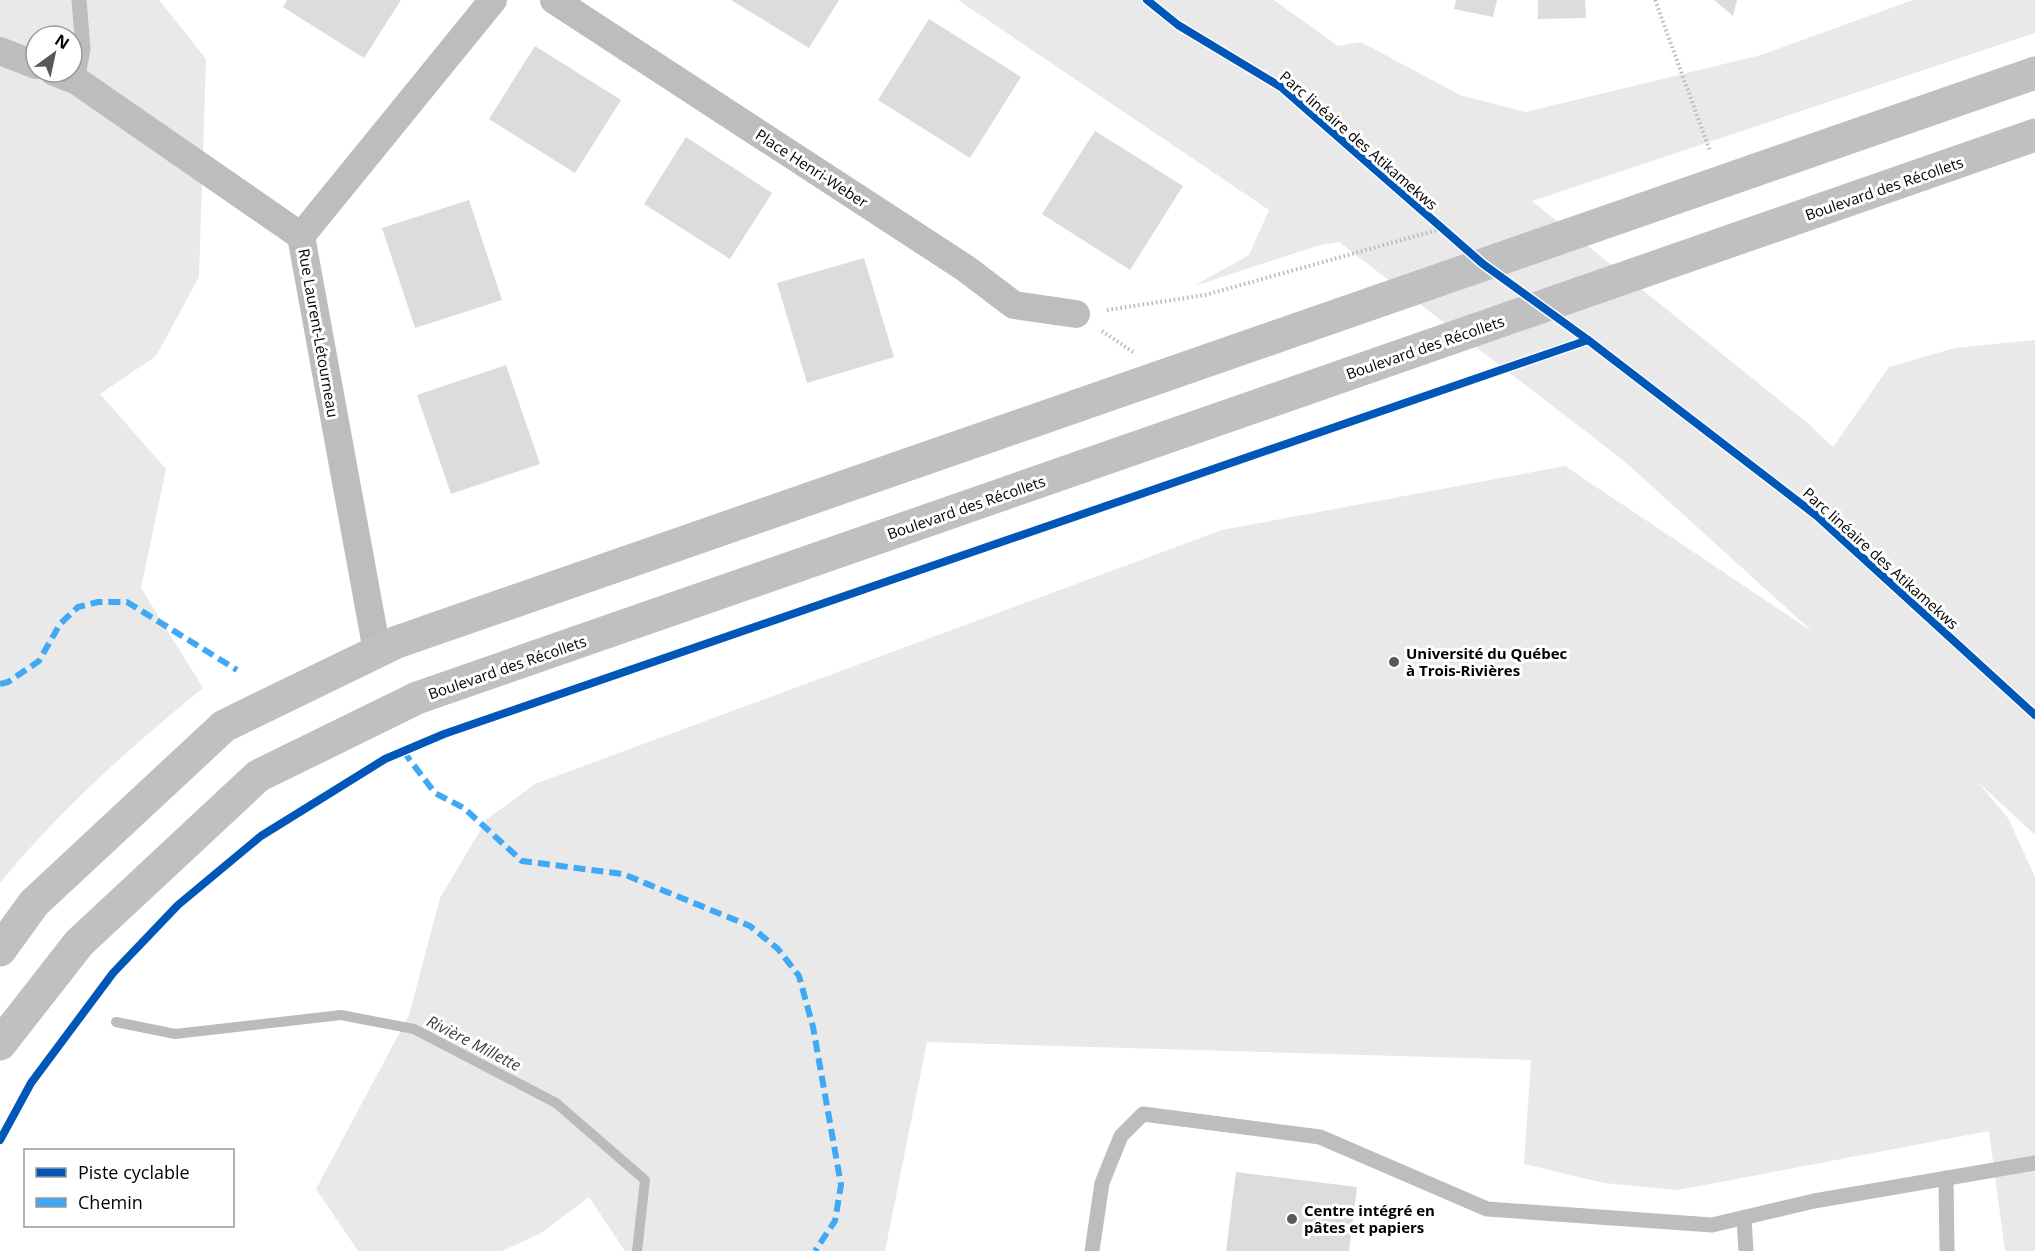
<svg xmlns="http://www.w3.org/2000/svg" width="2035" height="1251" viewBox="0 0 2035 1251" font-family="'Open Sans',sans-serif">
<rect width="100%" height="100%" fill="#fff"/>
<g fill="#e9e9e9" fill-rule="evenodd">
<path d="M0,0H159L206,59L199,277L156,356L100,394L166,469L141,588L203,688C130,747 60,810 0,883ZM36,36H72V72H36Z"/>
<polygon points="958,0 1274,0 1338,46 1361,42 1460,95 1526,112 1761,55 1913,0 2035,0 2035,33 1532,201 1803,419 1833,447 1889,367 1955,348 2035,340 2035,835 1977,781 2008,818 2035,877 2035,1251 2005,1251 1989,1131 1678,1190 1604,1183 1524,1164 1531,1060 927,1042 885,1251 625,1251 589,1197 541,1233 502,1251 358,1251 316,1189 409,1015 440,898 487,819 535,784 1222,530 1565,466 1813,632 1623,460 1339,242 1320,245 1194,286 1249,255 1269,210"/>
</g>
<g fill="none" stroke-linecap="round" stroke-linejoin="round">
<polyline stroke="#bbb" stroke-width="10" points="116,1022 175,1034 341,1015 414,1029 556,1103 645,1180 637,1251"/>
</g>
<g fill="#dcdcdc">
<polygon points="287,0 401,0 364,58 283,7"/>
<polygon points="731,0 839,0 809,48"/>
<polygon points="1456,0 1497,0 1493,17 1454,9"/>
<polygon points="1538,0 1585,0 1586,18 1538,19"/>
<polygon points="1714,0 1737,0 1733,16"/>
<polygon points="929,19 1021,77 970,158 878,100"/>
<polygon points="535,46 621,100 575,173 489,119"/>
<polygon points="1095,131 1183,186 1130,270 1042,214"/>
<polygon points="686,137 772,193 730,259 644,204"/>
<polygon points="469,200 502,300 415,328 382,228"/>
<polygon points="864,258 894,357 807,383 777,283"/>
<polygon points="506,365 540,464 451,494 417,395"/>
<polygon points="1236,1172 1357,1187 1349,1251 1226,1251"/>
</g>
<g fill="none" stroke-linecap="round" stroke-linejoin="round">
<g stroke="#b8b8b8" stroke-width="4" stroke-dasharray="1.5 3" stroke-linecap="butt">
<polyline points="1655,0 1710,151"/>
<polyline points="1107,310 1205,295 1441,229"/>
<polyline points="1102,331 1133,352"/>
</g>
<g stroke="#bdbdbd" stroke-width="15">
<polyline points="77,81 83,49 79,0"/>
<polyline points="1946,1178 1947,1251"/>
<polyline points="1744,1218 1746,1251"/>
<polyline points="1092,1251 1102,1183 1121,1136 1143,1114 1320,1137 1487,1209 1712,1225 1814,1201 2035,1163"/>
</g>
<g stroke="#bdbdbd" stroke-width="28">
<polyline points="554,0 965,268 1014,305 1076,314"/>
<polyline points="0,51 36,65"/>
<polyline points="54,72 77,81 301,236 377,651"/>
<polyline points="301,236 493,0"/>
</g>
<g stroke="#c0c0c0" stroke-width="33">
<polyline points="0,950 34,903 224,726 397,642 2035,73"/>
<polyline points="0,1044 79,943 258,776 417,698 2035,135"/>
</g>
<g stroke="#3fa9f5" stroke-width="6" stroke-dasharray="12 6" stroke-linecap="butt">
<polyline points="0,684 8,682 39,661 60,624 78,607 98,602 127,602 237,670"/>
<polyline points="403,751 435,793 464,808 522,861 623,874 750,926 778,949 799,976 813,1027 841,1185 835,1221 815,1251"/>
</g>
<g stroke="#fff" stroke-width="11">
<g id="cycleway">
<polyline points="1147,0 1178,25 1281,87 1483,264 1588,340 1817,516 2035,715"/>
<polyline points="0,1140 31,1083 113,973 178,905 261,836 385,759 444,734 1588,340"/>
</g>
</g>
<use href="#cycleway" stroke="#0057b8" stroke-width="8"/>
</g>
<g fill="#595959" stroke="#fff" stroke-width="2">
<circle cx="1394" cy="662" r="6"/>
<circle cx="1292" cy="1219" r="6"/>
</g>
<g text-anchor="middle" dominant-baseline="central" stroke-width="6" stroke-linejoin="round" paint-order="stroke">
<g font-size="15" fill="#000" stroke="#fff">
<text transform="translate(1359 140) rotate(41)">Parc linéaire des Atikamekws</text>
<text transform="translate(812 168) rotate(33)">Place Henri-Weber</text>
<text transform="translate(1884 188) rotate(-19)">Boulevard des Récollets</text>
<text transform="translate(319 333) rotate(80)">Rue Laurent-Létourneau</text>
<text transform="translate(1425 347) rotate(-19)">Boulevard des Récollets</text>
<text transform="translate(966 507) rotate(-19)">Boulevard des Récollets</text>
<text transform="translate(1881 558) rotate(42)">Parc linéaire des Atikamekws</text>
<text transform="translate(507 667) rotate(-19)">Boulevard des Récollets</text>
</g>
<g font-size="15" font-weight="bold" fill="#000" stroke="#fff" text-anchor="start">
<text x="1406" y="653">Université du Québec<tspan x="1406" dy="17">à Trois-Rivières</tspan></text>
<text x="1304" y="1210">Centre intégré en<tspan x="1304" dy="17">pâtes et papiers</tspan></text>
</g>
<g font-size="16" font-style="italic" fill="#3f3f3f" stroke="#fff">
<text transform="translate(474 1043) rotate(27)">Rivière Millette</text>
</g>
</g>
<rect x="24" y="1149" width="210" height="78" fill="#ffffff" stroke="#999999" stroke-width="1.5"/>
<rect x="36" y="1168" width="30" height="9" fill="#0057b8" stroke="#999999" stroke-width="1.5"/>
<text x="78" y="1179" font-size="18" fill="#000000">Piste cyclable</text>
<rect x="36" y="1198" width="30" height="9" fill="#3fa9f5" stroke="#999999" stroke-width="1.5"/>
<text x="78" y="1209" font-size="18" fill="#000000">Chemin</text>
<g transform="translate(54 54) rotate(33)"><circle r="28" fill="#ffffff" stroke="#999999" stroke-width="1.5"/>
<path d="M0-4.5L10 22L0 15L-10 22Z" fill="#595959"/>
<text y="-9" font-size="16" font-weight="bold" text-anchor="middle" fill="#000000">N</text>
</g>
</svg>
